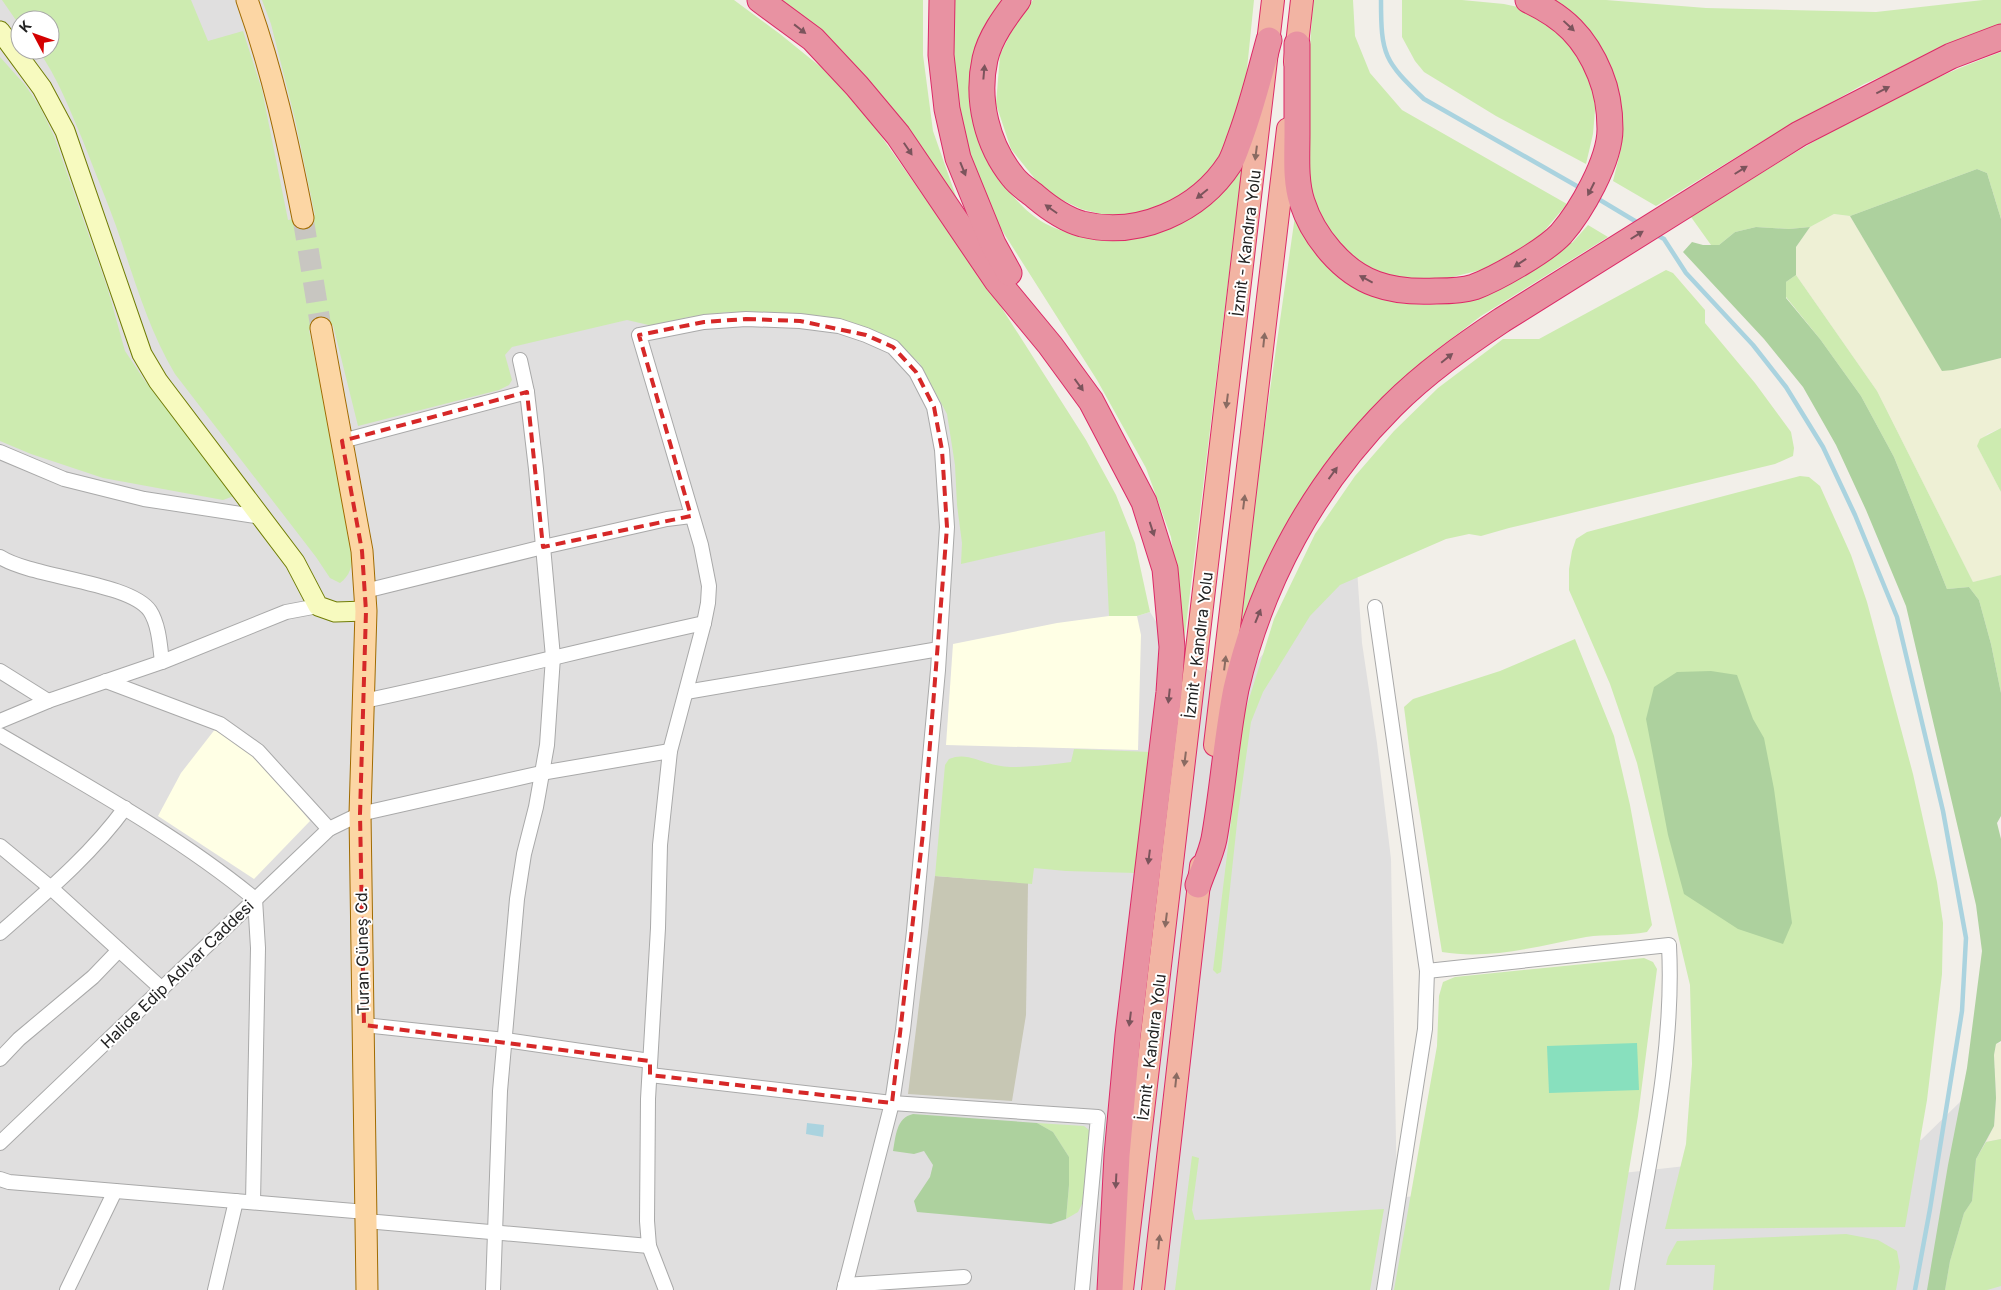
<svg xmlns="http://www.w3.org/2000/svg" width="2001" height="1290" viewBox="0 0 2001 1290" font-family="Inter,sans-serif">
<rect width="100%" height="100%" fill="#f2efe9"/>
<path fill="#e0dfdf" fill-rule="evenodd" d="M0,0H641L1105,531L1137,616L1150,612L1172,647L1237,688L1308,595L1357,569L1362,643L1377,743L1391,859L1397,1198L1921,1140L2001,1062V1290H0ZM20,20H50V50H20Z"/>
<g fill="#ffffe5">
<polygon points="1109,616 1137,616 1141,635 1138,750 946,745 953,644 1057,623"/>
<polygon points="216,728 260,761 310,821 254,879 158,816 181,773"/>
</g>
<polygon fill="#c7c7b4" points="935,876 1028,883 1026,1015 1012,1101 908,1094"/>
<g fill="#eef0d5">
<polygon points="1834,214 1850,216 1942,370 1953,370 2001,358 2001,428 1987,434 1977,446 2001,492 2001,575 1973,582 1877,391 1796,275 1796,247 1810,227"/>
<polygon points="2001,1043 2001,1139 1986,1142 1994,1126 1996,1098 1994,1055 1996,1044"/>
</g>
<g fill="#cdebb0">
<path d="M2,0H191L208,41L243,31L262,90L288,220L315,215L295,119L271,24L262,0H734L780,34L822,68L854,101L881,136L996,299L1086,440L1116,495L1135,543L1150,612L1137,616H1109L1105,531L961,564L962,543L957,505L955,465L947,414L919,362L880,333L855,324L818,316L780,313L729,312L688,317L653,326L627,320L512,347L505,355L512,380L509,385L499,390L358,426L333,325L309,330L351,537C352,554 356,571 340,583L330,578L316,557L175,374C147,327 134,277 116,226C106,198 94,170 83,141C70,110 58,78 38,50H50V20H20V26Z"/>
<polygon points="776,0 923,0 923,55 933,131 959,205"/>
<path d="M954,0H1003C989,31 967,64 969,99C972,142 1008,204 1046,224C1086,244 1146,245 1184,220C1191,215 1196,206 1202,200C1216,184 1230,168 1244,152L1179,683L1182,616L1171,537L1146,468L1097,380L998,224L972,166L953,79Z"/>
<polygon points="1033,0 1254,0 1245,89 1233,134 1213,171 1192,192 1150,213 1108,216 1081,209 1056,197 1039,184 1011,149 996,104 1000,55 1017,20"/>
<polygon points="1313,0 1353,0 1355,36 1370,73 1402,110 1567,204 1540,236 1515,254 1485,269 1440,280 1408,279 1381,274 1354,260 1335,242 1314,212 1304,142"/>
<polygon points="1402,0 1462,0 1504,4 1536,11 1565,31 1583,64 1596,99 1593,134 1586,164 1496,116 1424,72 1415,61 1402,37"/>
<polygon points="1548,0 1606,0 1706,8 1876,12 1983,0 2001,0 2001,24 1864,84 1761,142 1656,206 1613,181 1621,149 1616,147 1618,124"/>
<path d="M2001,52V219L1987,173L1977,169L1850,216L1834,214L1810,227L1789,229L1756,227L1735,232L1719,245H1711L1691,217C1790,154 1891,92 2001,52Z"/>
<polygon points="0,57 25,85 40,107 54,136 108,290 125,351 145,381 234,496 223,500 103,478 31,454 0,441"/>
<polygon points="1295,216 1361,290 1397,303 1426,305 1458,303 1502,287 1567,240 1572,243 1588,225 1608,237 1481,316 1431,354 1385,396 1327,461 1284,531 1235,662 1246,558"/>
<polygon points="1666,270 1673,273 1705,310 1705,323 1755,383 1791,432 1794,448 1793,456 1775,464 1509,528 1481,536 1469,534 1446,539 1340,585 1310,616 1263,692 1251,722 1238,814 1221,972 1217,974 1213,970 1244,715 1274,619 1315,534 1355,476 1394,431 1438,388 1503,339 1539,339"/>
<polygon points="1796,275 1877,391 1973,582 2001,575 2001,693 1991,644 1979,600 1969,587 1947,589 1894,457 1861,396 1820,339 1786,297 1786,282"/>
<polygon points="2001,428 2001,492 1977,446 1980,439"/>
<polygon points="1800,476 1809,477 1820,486 1851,555 1867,602 1913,774 1937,882 1943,923 1942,974 1927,1100 1905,1227 1665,1229 1686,1144 1692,1064 1690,985 1637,763 1610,684 1569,590 1569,569 1572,551 1576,539 1587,532"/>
<path d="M1575,639L1614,736L1630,805L1652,925L1647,932C1626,936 1606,934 1586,937C1539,946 1490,960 1442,952L1410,754L1404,707L1413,699L1500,671Z"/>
<path d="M1074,749L1151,752L1136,873L1066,871L1034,868L1032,884L935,876L945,765L949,759C967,751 983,764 1001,766C1018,769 1054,764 1071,762Z"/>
<polygon points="1644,958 1653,962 1657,969 1638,1116 1609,1290 1394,1290 1437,1046 1439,996 1443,982 1455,977"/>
<polygon points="1037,1123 1084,1126 1089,1130 1091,1141 1082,1204 1078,1212 1066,1219 1069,1185 1069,1157 1053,1132"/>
<polygon points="2001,1139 2001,1286 1987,1290 1945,1290 1950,1261 1964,1213 1972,1201 1976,1159 1986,1142"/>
<polygon points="1192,1156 1199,1158 1192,1210 1195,1220 1384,1209 1370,1290 1175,1290"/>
<polygon points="1846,1234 1878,1240 1897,1251 1900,1267 1896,1290 1713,1290 1715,1265 1666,1265 1668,1257 1677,1241"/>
</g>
<g fill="#add19e">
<polygon points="1977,169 1987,173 2001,219 2001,358 1953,370 1942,371 1850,216"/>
<polygon points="1756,227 1789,229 1810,227 1796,247 1796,275 1786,282 1786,298 1820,339 1861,396 1894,457 1947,589 1969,587 1979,600 1991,644 2001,693 2001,816 1997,823 2001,839 2001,1041 1996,1044 1994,1055 1996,1098 1994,1126 1976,1159 1972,1201 1964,1213 1950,1261 1945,1290 1927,1290 1948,1165 1967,1068 1982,951 1976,905 1906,606 1866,510 1836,445 1803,387 1764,339 1683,252 1692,242 1703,245 1719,245 1735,232"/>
<polygon points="1711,671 1737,675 1753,719 1764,738 1774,789 1792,923 1783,944 1738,929 1684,894 1668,835 1646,719 1654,687 1677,672"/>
<path d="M913,1114L1037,1123L1053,1132L1069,1157V1185L1066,1219L1051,1224L917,1212L914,1201L930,1177L933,1165L924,1151L914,1154L893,1151C896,1136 896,1118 913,1114Z"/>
</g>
<polygon fill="#88e0be" points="1637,1043 1639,1090 1549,1093 1547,1046"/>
<polygon fill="#aad3df" points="807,1123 824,1125 823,1137 806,1134"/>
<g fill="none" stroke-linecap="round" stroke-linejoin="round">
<g stroke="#aad3df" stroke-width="4.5">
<path d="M1381,0C1381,55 1384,61 1424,99L1582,189"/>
<polyline points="1595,197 1640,224"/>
<polyline points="1655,234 1664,239 1686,273 1753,345 1786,387 1823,447 1855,515 1897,617 1943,811 1966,938 1962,1011 1930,1209 1915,1290"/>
</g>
<polyline stroke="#c8c6c1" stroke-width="21" stroke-dasharray="21 11" stroke-linecap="butt" points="303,218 321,328"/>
<g stroke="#a9a9a9" stroke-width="16">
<g id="minor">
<polyline points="342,441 527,392"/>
<polyline points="0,452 64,479 144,499 261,517"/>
<path d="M0,557C33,578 130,582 150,611C159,625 160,646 162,662"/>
<polyline points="365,591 543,547 667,519 691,516"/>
<polyline points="1375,607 1427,971 1425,1029 1384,1290"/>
<polyline points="0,671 48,701"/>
<polyline points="106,681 220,724 258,751 329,829"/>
<polyline points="686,692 939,649"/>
<path d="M364,701C478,677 590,648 704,623"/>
<polyline points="0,721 48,701 162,662 286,612 318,606"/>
<path d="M0,735C87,786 177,835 255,899L258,948L253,1202"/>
<polyline points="0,846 51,888 162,989"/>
<path d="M0,933C44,894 90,856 125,808"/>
<path d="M1427,971L1669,945C1675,1061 1645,1176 1627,1290"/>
<polyline points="364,1025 505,1040 650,1061"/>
<polyline points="0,1059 19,1039 93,977 119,950"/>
<polyline points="650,1075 892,1103 1098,1117 1082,1290"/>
<polyline points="0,1143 329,829 360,814 541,773 670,751"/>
<polyline points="0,1179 9,1182 366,1212"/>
<polyline points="366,1221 649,1246"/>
<polyline points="845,1285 964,1277"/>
<polyline points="67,1290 115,1191"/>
<polyline points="215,1290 236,1201"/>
<polyline points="493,1290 500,1091 517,899 524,854 536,807 547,745 553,657 536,469 527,392 520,360"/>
<polyline points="666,1290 649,1246 647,1221 648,1099 658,928 660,845 670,751 704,623 708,603 709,586 701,545 639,335 704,322 746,319 800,321 839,326 866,335 893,347 916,372 934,407 942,450 947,527 938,670 914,931 903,1030 892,1103 844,1290"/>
</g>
</g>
<g stroke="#707d05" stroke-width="21">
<polyline id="secondary" points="0,31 42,88 65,131 142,354 158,381 295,562 318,606 335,612 366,611"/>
</g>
<g stroke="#a06b00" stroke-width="23">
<g id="primary">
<path d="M247,0C273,73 288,142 303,218"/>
<polyline points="321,328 362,551 366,611 360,814 367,1290"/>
</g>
</g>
<g stroke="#dc2a67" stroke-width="24">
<g id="trunk">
<polyline points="1295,62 1302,0"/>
<polyline points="1215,745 1288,129"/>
<polyline points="1122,1290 1273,0"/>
<polyline points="1153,1290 1201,866"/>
</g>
</g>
<g stroke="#dc2a67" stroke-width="27">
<g id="motorway">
<polyline points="760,0 813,39 857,86 898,135 997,281 1050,345 1091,401 1144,502 1165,569 1172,647 1169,692 1128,1035 1117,1155 1110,1290"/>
<polyline points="942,0 941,55 947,109 958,158 993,244 1009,273"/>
<path d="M1018,0C1005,17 990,37 985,59C976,100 987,145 1013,177C1019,185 1029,191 1036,197C1049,208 1064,219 1082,224C1138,238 1199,211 1230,163C1234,156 1237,146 1240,138C1252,106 1260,73 1269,40"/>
<path d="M1297,44C1297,74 1297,104 1297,134C1297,156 1295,181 1302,202C1313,236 1342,272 1376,284C1395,291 1417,292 1436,291C1448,291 1462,291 1474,287C1496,279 1545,251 1561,234C1581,211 1610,161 1610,129C1610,111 1607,91 1600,74C1585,37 1564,17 1528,0"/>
<path d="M1198,885C1203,870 1211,854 1214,839C1223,789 1226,739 1236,689C1261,581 1314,484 1392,406C1425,373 1463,346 1502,320L1799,134L1951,56L2001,37"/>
</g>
</g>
<use href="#minor" stroke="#fff" stroke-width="14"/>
<use href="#secondary" stroke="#f7fabf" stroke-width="19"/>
<use href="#primary" stroke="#fcd6a4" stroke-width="21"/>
<use href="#trunk" stroke="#f2b4a3" stroke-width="22"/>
<use href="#motorway" stroke="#e892a2" stroke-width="25"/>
</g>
<defs><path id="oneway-solid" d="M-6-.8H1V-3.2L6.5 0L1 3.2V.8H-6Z" transform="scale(1.25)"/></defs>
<g fill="#7b545c">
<use href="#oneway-solid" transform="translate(1569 26) rotate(43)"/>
<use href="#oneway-solid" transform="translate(800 29) rotate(38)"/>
<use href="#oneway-solid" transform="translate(984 72) rotate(-85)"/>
<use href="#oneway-solid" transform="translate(1883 90) rotate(-27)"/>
<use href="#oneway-solid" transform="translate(908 149) rotate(56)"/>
<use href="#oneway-solid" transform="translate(963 169) rotate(68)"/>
<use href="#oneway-solid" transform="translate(1741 170) rotate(-32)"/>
<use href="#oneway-solid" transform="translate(1591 189) rotate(117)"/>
<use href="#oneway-solid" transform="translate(1202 194) rotate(141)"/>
<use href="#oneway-solid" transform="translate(1051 209) rotate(-145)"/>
<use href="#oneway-solid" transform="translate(1637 235) rotate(-32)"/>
<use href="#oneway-solid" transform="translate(1520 263) rotate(146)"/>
<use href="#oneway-solid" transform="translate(1366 279) rotate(-152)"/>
<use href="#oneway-solid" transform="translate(1447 358) rotate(-39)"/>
<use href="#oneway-solid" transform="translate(1079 385) rotate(54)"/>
<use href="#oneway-solid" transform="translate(1333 473) rotate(-54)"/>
<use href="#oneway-solid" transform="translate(1152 529) rotate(72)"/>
<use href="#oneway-solid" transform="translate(1258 616) rotate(-68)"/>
<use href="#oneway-solid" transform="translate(1169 696) rotate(96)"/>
<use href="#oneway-solid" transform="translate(1149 857) rotate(97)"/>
<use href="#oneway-solid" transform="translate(1130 1019) rotate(97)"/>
<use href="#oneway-solid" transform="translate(1116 1181) rotate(93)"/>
</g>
<g fill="#8a6b62">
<use href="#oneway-solid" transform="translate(1256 153) rotate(97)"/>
<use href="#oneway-solid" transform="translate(1264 340) rotate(-84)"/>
<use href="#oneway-solid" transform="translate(1227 401) rotate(97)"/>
<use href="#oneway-solid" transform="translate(1244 502) rotate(-83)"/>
<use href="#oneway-solid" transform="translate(1225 663) rotate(-83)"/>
<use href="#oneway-solid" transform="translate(1185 759) rotate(97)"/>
<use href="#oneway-solid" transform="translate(1166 920) rotate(97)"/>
<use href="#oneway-solid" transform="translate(1176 1080) rotate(-84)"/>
<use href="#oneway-solid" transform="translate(1159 1242) rotate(-84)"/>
</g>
<path fill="none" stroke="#d62828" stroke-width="4" stroke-dasharray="10 6" stroke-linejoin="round" d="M746,319L800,321L866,335L893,347L916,372L934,407L942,450L947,527L923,833L892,1103L650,1075V1061L364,1025L360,814L366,611L362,551L342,441L527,392L543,547L691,516L639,335L704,322Z"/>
<g text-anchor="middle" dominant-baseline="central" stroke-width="4" stroke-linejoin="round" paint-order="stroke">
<g font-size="16" fill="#222" stroke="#fff">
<text transform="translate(1246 243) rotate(-83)">İzmit - Kandıra Yolu</text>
<text transform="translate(1198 645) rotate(-83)">İzmit - Kandıra Yolu</text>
<text transform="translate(362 951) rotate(-91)">Turan Güneş Cd.</text>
<text transform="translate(177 974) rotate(-44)">Halide Edip Adıvar Caddesi</text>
<text transform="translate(1151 1047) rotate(-83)">İzmit - Kandıra Yolu</text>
</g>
</g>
<g transform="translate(35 35) rotate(311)"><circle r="24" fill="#ffffff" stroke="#a7a7a7"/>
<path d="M0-4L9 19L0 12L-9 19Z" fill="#d40000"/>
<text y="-8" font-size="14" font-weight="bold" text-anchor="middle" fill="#222222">K</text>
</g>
</svg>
